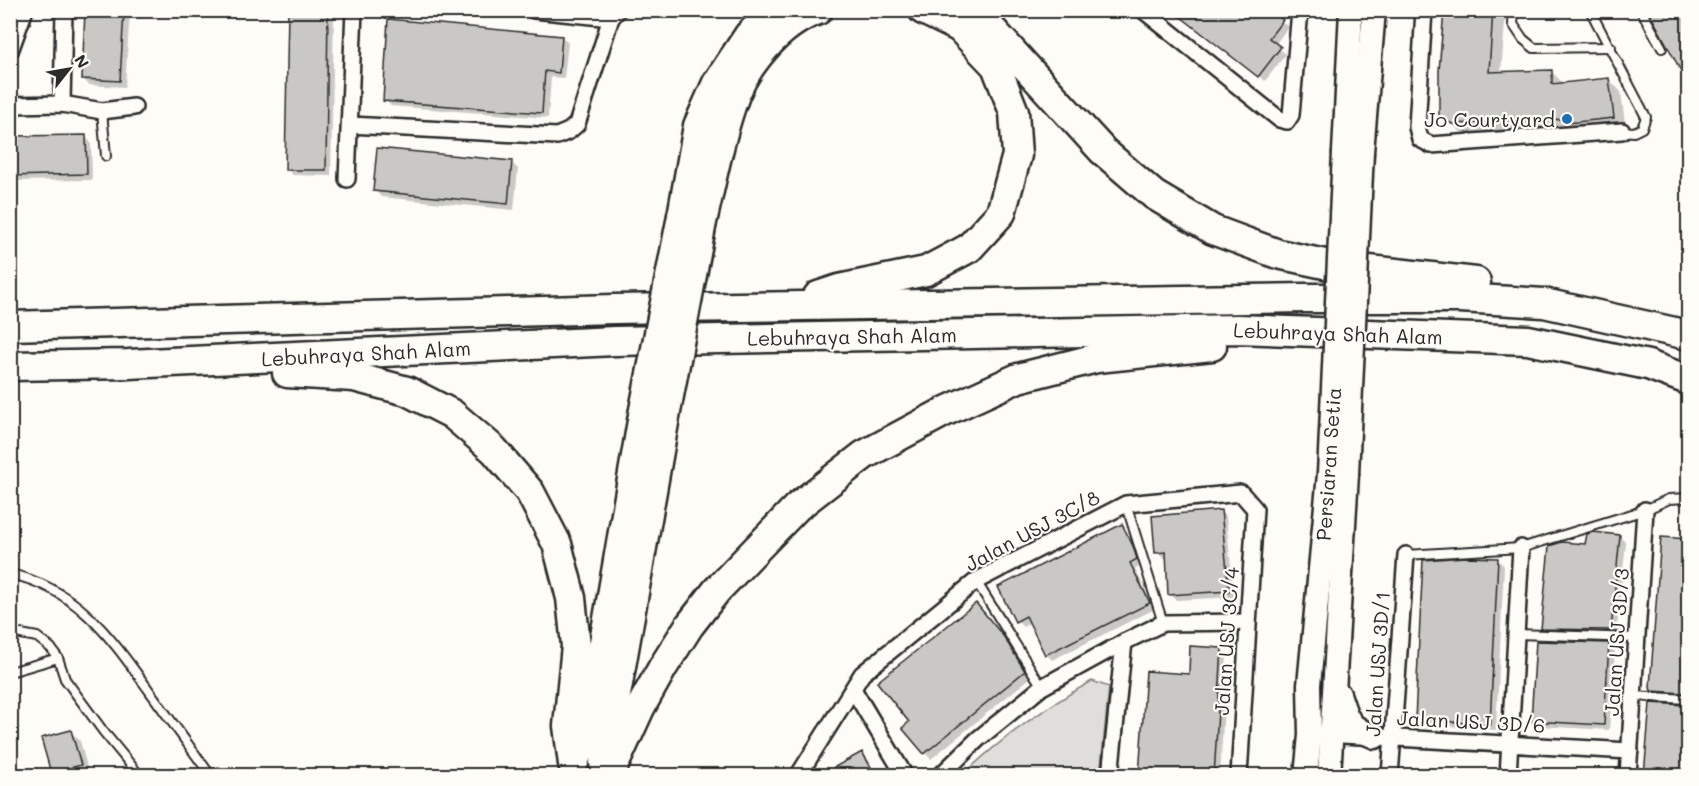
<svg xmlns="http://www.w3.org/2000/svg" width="1699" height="786" viewBox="0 0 1699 786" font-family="Mali,sans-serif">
<rect width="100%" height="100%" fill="#fdfcf7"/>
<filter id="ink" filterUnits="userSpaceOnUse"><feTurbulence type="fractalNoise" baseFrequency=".0167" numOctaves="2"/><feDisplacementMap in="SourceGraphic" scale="12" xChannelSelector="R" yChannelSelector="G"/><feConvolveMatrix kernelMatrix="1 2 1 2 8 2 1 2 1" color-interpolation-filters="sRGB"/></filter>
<g filter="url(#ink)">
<path fill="#dfdeda" stroke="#858482" stroke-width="1.5" d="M1092,681L1109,687L1100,775H963C1001,738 1046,707 1092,681Z"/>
<g fill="#0003">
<polygon points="87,10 130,10 125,87 89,85 83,79"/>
<polygon points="289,10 334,10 331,176 293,175 287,169"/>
<polygon points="1173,10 1289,10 1281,21 1288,27 1275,45 1286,54 1265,81"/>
<polygon points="1445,10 1506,10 1501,73 1551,71 1564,84 1609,79 1621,92 1626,131 1466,136 1441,115"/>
<polygon points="562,37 568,43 564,78 551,77 548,118 391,106 385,100"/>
<polygon points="85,136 91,143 92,180 10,181 10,138"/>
<polygon points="512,163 518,169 514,210 381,197 375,190"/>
<polygon points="1220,511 1226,517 1234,597 1176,600 1170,594 1167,558 1163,558 1157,552"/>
<polygon points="1121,526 1127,532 1138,553 1142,566 1135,569 1155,609 1052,660 1046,654 1030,623 1023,627 1017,621"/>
<polygon points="1620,537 1626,543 1616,636 1549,634 1543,628 1586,546"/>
<polygon points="1688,542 1688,698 1659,696 1652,690"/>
<polygon points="1498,560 1504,566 1496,730 1423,724 1417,718"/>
<polygon points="982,610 1009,645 1030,678 931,759 925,753 912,722"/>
<polygon points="1609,645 1615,651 1609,730 1538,726 1532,720"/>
<polygon points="1221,649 1227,655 1220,776 1140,776 1190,676"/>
<polygon points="1651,705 1688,706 1688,776"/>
<polygon points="71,732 80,741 89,774 56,776 53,772"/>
<polygon points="862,753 868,759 877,776 839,776"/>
<polygon points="1408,773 1434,776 1408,776"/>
</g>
<g fill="#c9c8c4" stroke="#2b2b2b" stroke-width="1.5">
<polygon points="85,10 124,10 120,81 82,79"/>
<polygon points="288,10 328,10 326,170 285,170"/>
<polygon points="1172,10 1271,10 1283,20 1269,38 1281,47 1258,77"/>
<polygon points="1444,10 1493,10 1489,72 1552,70 1552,84 1609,78 1614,118 1567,123 1567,119 1452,124 1439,116 1439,71"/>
<polygon points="1648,10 1689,10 1689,86 1667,45"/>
<polygon points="388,19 562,36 559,73 545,71 542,113 383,101"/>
<polygon points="86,135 87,174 10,176 10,136"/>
<polygon points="377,148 512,161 508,204 373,191"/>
<polygon points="1221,510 1229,591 1168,595 1166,552 1155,553 1152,516"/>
<polygon points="1122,524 1133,546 1137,559 1130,563 1150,603 1045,655 1026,616 1015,622 998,587"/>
<polygon points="1593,532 1620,535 1611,630 1541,629 1549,546 1562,542 1585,544 1587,534"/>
<polygon points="1661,537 1689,539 1689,647 1685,693 1651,691 1650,687"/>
<polygon points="1465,557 1498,558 1490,725 1415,719 1423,560"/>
<polygon points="976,603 1004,637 1025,671 924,754 902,728 909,722 877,682"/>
<polygon points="1536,641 1609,643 1604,725 1531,721"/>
<polygon points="1190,646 1222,648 1214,776 1139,776 1146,671 1189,674"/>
<polygon points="1650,703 1686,705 1684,736 1689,737 1689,776 1644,776"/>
<polygon points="71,730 81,765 51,773 41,738"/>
<polygon points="862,752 876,776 838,776 833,768"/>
</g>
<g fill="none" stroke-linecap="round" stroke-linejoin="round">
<g stroke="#2b2b2b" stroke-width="12">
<g id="service">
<polyline points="1514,10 1513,24 1523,39 1534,48 1611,47"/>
<polyline points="1590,10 1646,117 1642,128 1634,132 1622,131"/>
<polyline points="1641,10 1662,48"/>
<polyline points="102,111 106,156"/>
<polyline points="1126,504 1163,623"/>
<polyline points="1406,555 1521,548 1645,510 1669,499 1688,498"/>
<path d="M10,574C77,588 111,638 148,689C169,718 190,747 211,776"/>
<polyline points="976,581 1042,687"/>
<polyline points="10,632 37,637 51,648 58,658 65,679 103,731 140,776"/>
<polyline points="1516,634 1637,638"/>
<polyline points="10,672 58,658"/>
<polyline points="1633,696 1688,699"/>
</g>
</g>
<g stroke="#2b2b2b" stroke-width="20">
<g id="minor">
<polyline points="534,10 611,18"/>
<polyline points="1143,10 1279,119 1287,121 1291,115 1300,10"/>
<polyline points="1424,10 1417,127 1420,139 1431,145 1622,131"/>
<polyline points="10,51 25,10"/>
<polyline points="62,104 64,10"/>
<polyline points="10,105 62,104 102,111 134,107"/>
<polyline points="350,125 557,136 569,131 577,124 611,18 618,10"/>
<polyline points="347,179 354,10"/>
<polyline points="853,689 905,776"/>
<polyline points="1324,734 1630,751"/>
<polyline points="798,776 862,674 976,581 1126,504 1241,493 1255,509 1239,776"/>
<polyline points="940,776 978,739 1042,687 1124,642 1163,623 1247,622"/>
<polyline points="1110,776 1124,642"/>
<polyline points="1390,776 1406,555"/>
<polyline points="1508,776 1521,548"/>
<polyline points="1628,776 1645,510"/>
</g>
</g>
<g stroke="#2b2b2b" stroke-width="27">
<g id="secondary">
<polyline points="1344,152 1351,10"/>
<polyline points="1362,152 1374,10"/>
<path d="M1339,694C1348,721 1347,726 1375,737"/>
<polyline points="1306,776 1310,735 1309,685 1329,474"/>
<polyline points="1329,776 1347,474"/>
</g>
</g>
<g stroke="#2b2b2b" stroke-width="33">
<g id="motorway">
<polyline points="965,10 986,23 1103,151 1154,195 1213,230 1278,254 1334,266 1476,282"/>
<polyline points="682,216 698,126 717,83 749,35 775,10"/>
<path d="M702,222C711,184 718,144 731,106C743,67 779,23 818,10"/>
<polyline points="818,296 839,289 926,271 969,248 1001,213 1017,155 1014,112 996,66 960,28 923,10"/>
<polyline points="10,326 614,309 1305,298 1460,298 1544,303 1688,335"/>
<polyline points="10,366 128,364 615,341 1238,329 1528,340 1648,365 1688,380"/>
<polyline points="287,373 354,377 407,391 452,414 494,450 530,492 557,544 571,598 576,646 568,726 573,764"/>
<polyline points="574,762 590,724 643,415"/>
<polyline points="604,763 665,417"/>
<polyline points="609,776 640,708 663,667 689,626 717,590 797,507 864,455 946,411 1018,378 1097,358 1212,346"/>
</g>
</g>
<use href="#service" stroke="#fdfcf7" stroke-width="8"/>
<use href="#minor" stroke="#fdfcf7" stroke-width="15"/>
<use href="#secondary" stroke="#fdfcf7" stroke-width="22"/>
<use href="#motorway" stroke="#fdfcf7" stroke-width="28"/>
<g stroke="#2b2b2b" stroke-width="27" stroke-linecap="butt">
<g id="secondary-bridge">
<polyline points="1329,474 1344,152"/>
<polyline points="1347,474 1362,152"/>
</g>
</g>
<g stroke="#2b2b2b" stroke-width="33" stroke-linecap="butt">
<g id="motorway-bridge">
<polyline points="643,415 682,216"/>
<polyline points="665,417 702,222"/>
</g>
</g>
<use href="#secondary-bridge" stroke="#fdfcf7" stroke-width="22"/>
<use href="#motorway-bridge" stroke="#fdfcf7" stroke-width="28"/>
</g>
</g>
<circle fill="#1f6fb2" stroke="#fdfcf7" stroke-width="2" cx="1567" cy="119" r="6"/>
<g text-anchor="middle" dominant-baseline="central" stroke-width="4.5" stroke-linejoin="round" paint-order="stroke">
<g font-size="20" fill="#2b2b2b" stroke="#fdfcf7" text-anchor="end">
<text x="1555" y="119">Jo Courtyard</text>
</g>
<g font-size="20" fill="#2b2b2b" stroke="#fdfcf7">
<text transform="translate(1338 333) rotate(2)">Lebuhraya Shah Alam</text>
<text transform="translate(852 336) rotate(-1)">Lebuhraya Shah Alam</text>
<text transform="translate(366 353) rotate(-3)">Lebuhraya Shah Alam</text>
<text transform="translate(1328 464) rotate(-86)">Persiaran Setia</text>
<text transform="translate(1032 530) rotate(-28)">Jalan USJ 3C/8</text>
<text transform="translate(1226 641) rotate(-86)">Jalan USJ 3C/4</text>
<text transform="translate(1616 642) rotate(-86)">Jalan USJ 3D/3</text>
<text transform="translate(1377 664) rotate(-86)">Jalan USJ 3D/1</text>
<text transform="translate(1471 721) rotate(3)">Jalan USJ 3D/6</text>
</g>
</g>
<rect width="1699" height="786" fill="none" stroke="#fdfcf7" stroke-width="36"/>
<rect x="18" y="18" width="1663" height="750" fill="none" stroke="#2b2b2b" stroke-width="2" filter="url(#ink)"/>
<g transform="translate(69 69) rotate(59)" stroke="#fdfcf7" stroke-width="4.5" paint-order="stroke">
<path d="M0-4.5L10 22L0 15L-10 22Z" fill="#2b2b2b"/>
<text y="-9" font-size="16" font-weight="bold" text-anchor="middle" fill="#2b2b2b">N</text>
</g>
</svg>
